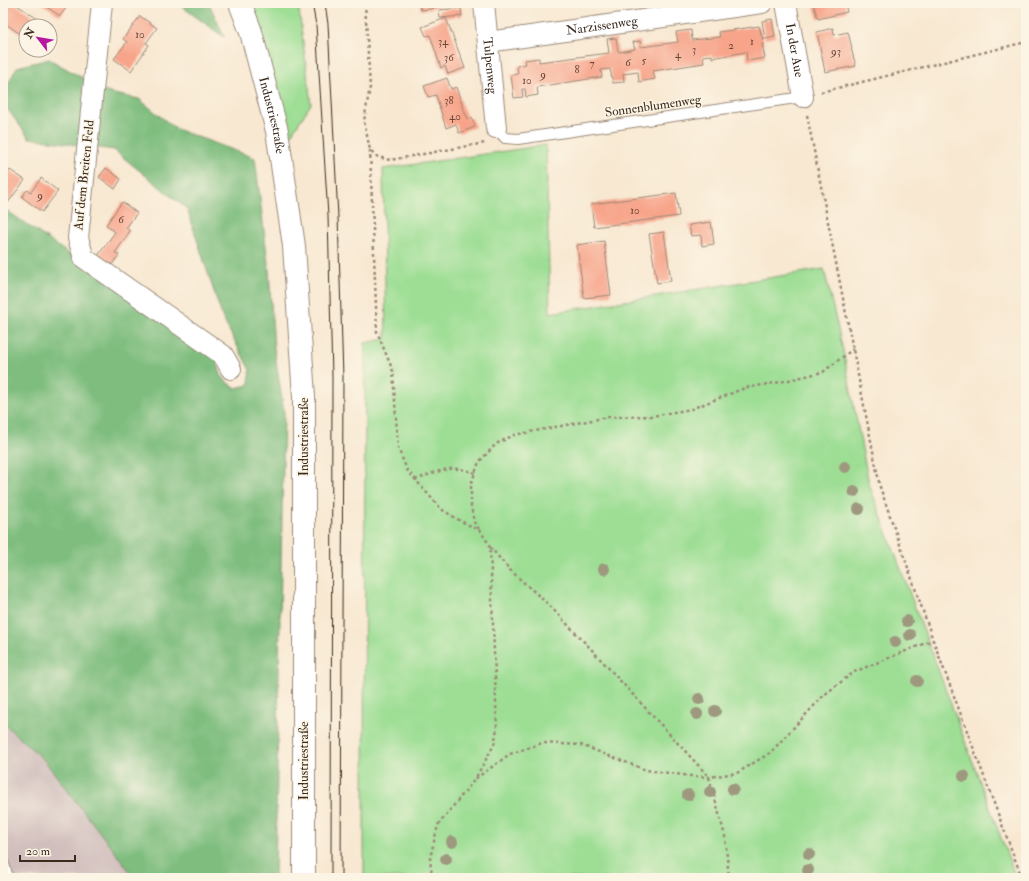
<svg xmlns="http://www.w3.org/2000/svg" width="1029" height="881" viewBox="0 0 1029 881" font-family="'IM FELL Double Pica',serif">
<rect width="100%" height="100%" fill="#fcf5e5"/>
<filter id="ink" filterUnits="userSpaceOnUse"><feTurbulence type="fractalNoise" baseFrequency=".025" numOctaves="2"/><feDisplacementMap in="SourceGraphic" scale="8" xChannelSelector="R" yChannelSelector="G"/><feConvolveMatrix kernelMatrix="1 2 1 2 8 2 1 2 1" color-interpolation-filters="sRGB"/></filter>
<filter id="wash" filterUnits="userSpaceOnUse"><feTurbulence type="fractalNoise" baseFrequency=".012" numOctaves="4" result="noise"/><feDisplacementMap in="SourceGraphic" scale="16" xChannelSelector="R" yChannelSelector="G"/><feGaussianBlur stdDeviation="0.9" result="paint"/><feColorMatrix in="noise" values="0 0 0 0 0 0 0 0 0 0 0 0 0 0 0 0 0 1.4 0 .05"/><feComposite in="paint" operator="in"/></filter>
<g filter="url(#wash)">
<rect width="100%" height="100%" fill="#f8e8d1"/>
<polygon fill="#d1bfbd" points="3,723 44,760 135,878 3,878"/>
<g fill="#9dde94" stroke="#6c8459">
<polygon points="250,3 298,3 311,104 287,141"/>
<polygon points="546,145 550,313 824,269 843,350 869,484 1016,878 364,878 365,343 386,339 383,169"/>
</g>
<g fill="#7ebd7e" stroke="#5c744e">
<polygon points="177,3 209,3 224,37"/>
<path d="M49,59L109,93L139,99L176,129L255,158L269,271L274,348L284,412L275,878H135L44,760L3,723V208L217,357C219,373 221,379 235,388L249,385L250,370L223,319L187,209L114,150L29,138L3,103V93L17,67Z"/>
</g>
<g id="blocks">
<g fill="#f7a48a">
<polygon points="11,3 14,3 45,24 43,26 26,26 26,38 3,22 3,14"/>
<polygon points="41,3 70,3 60,16"/>
<polygon points="419,3 449,3 430,9 421,10"/>
<polygon points="813,3 845,3 847,12 818,19"/>
<polygon points="461,8 462,16 440,18 439,10"/>
<polygon points="140,16 157,28 146,43 149,45 131,71 114,59 127,42 123,39"/>
<polygon points="446,18 465,68 448,74 445,66 441,68 430,35 426,36 422,27"/>
<polygon points="772,19 775,37 765,39 762,21"/>
<polygon points="759,26 764,44 762,44 765,58 747,61 746,52 712,58 712,55 703,56 704,63 653,71 655,79 639,82 638,72 623,74 624,82 613,83 610,69 601,70 602,77 537,87 538,95 526,97 525,89 522,89 523,97 514,98 511,75 518,74 517,66 526,64 525,60 539,58 539,62 609,53 607,39 616,38 618,51 620,52 635,49 633,42 640,41 641,47 678,42 676,32 691,30 692,40 720,37 719,32"/>
<polygon points="833,28 834,35 848,32 852,48 851,48 856,66 825,72 817,32"/>
<polygon points="447,78 451,89 456,87 465,113 468,119 472,118 475,127 459,133 456,124 446,128 436,95 428,97 424,86"/>
<polygon points="106,168 121,179 115,189 99,177"/>
<polygon points="10,170 25,180 4,208 3,207 3,179"/>
<polygon points="41,178 58,191 42,212 22,197 27,190 31,192"/>
<polygon points="676,193 679,216 594,227 591,204"/>
<polygon points="122,202 137,213 126,228 130,231 115,253 119,255 111,266 97,257 115,232 106,225"/>
<polygon points="711,222 714,244 702,246 701,235 691,236 689,225"/>
<polygon points="664,232 671,281 657,283 649,234"/>
<polygon points="604,241 611,295 584,298 577,245"/>
</g>
</g>
</g>
<g filter="url(#ink)">
<use href="#blocks" fill-opacity="0" stroke="#9a8978" stroke-width="1"/>
<g fill="none" stroke-linecap="round" stroke-linejoin="round">
<g stroke="#9a8978" stroke-width="12">
<g id="lane">
<polyline points="496,128 505,138 518,139 803,97"/>
<polyline points="3,861 8,878"/>
</g>
</g>
<g stroke="#9a8978" stroke-width="22">
<g id="street">
<polyline points="102,3 78,238 84,258 223,355 231,369"/>
<path id="s1" d="M484,3L496,128"/>
<path id="s2" d="M786,3L803,97"/>
<path id="s3" d="M488,42L762,3"/>
</g>
</g>
<g stroke="#9a8978" stroke-width="24">
<g id="secondary">
<path id="s4" d="M240,3L251,32L277,131L294,246L304,397V878"/>
</g>
</g>
<g stroke="#9a8978" stroke-width="2.5" stroke-dasharray="3 3" stroke-linecap="butt">
<polyline points="365,3 370,87 364,121 370,150 378,157 390,160 485,143"/>
<polyline points="821,92 1026,42"/>
<polyline points="807,115 880,487 933,640 1022,878"/>
<polyline points="370,150 377,332 393,371 398,448 407,470 441,509 459,520 480,531 486,539 490,548 497,728 494,745 475,779"/>
<path d="M415,480C439,471 450,464 475,473"/>
<polyline points="479,529 474,522 471,506 471,484 479,462 496,444 514,435 608,417 652,416 691,409 745,388 780,382 823,372 853,349"/>
<polyline points="490,547 510,570 549,605 591,649 709,777 725,836 729,878"/>
<polyline points="432,878 430,858 438,825 475,779 510,754 542,743 581,745 646,770 691,776 709,777 737,773 770,753 824,695 854,672 933,640"/>
</g>
<use href="#lane" stroke="#fff" stroke-width="10"/>
<use href="#street" stroke="#fff" stroke-width="20"/>
<use href="#secondary" stroke="#fff" stroke-width="22"/>
<g stroke="#3b2a1e" stroke-width="1">
<polyline points="312,3 316,25 328,216 332,377 331,878"/>
<polyline points="325,3 328,24 338,217 343,377 341,878"/>
</g>
</g>
<g fill="#9e987f">
<circle cx="845" cy="467" r="6"/>
<circle cx="854" cy="491" r="6"/>
<circle cx="859" cy="509" r="6"/>
<circle cx="604" cy="569" r="6"/>
<circle cx="907" cy="621" r="6"/>
<circle cx="910" cy="635" r="6"/>
<circle cx="895" cy="642" r="6"/>
<circle cx="917" cy="681" r="6"/>
<circle cx="699" cy="699" r="6"/>
<circle cx="715" cy="711" r="6"/>
<circle cx="697" cy="714" r="6"/>
<circle cx="964" cy="776" r="6"/>
<circle cx="733" cy="789" r="6"/>
<circle cx="710" cy="792" r="6"/>
<circle cx="688" cy="795" r="6"/>
<circle cx="452" cy="842" r="6"/>
<circle cx="809" cy="854" r="6"/>
<circle cx="446" cy="859" r="6"/>
<circle cx="808" cy="870" r="6"/>
</g>
</g>
<g text-anchor="middle" dominant-baseline="central" stroke-width="3" stroke-linejoin="round" paint-order="stroke">
<g font-size="11" fill="#6a4839">
<text x="140" y="34">10</text>
<text x="443" y="41">34</text>
<text x="752" y="41">1</text>
<text x="731" y="45">2</text>
<text x="694" y="49">3</text>
<text x="836" y="51">93</text>
<text x="678" y="54">4</text>
<text x="449" y="57">36</text>
<text x="644" y="60">5</text>
<text x="628" y="62">6</text>
<text x="592" y="63">7</text>
<text x="577" y="69">8</text>
<text x="543" y="74">9</text>
<text x="527" y="80">10</text>
<text x="449" y="100">38</text>
<text x="455" y="116">40</text>
<text x="40" y="195">9</text>
<text x="635" y="210">10</text>
<text x="121" y="219">6</text>
</g>
<g font-size="13" fill="#3b2a1e" stroke="#fcf5e5">
<text stroke="none"><textPath href="#s3" startOffset="115">Narzissenweg</textPath></text>
<text stroke="none"><textPath href="#s2" startOffset="48">In der Aue</textPath></text>
<text stroke="none"><textPath href="#s1" startOffset="63">Tulpenweg</textPath></text>
<text transform="translate(653 106) rotate(-8)">Sonnenblumenweg</text>
<text stroke="none"><textPath href="#s4" startOffset="117">Industriestraße</textPath></text>
<text transform="translate(84 175) rotate(-84)">Auf dem Breiten Feld</text>
<text transform="translate(304 437) rotate(-90)">Industriestraße</text>
<text transform="translate(304 761) rotate(-90)">Industriestraße</text>
</g>
</g>
<rect width="1029" height="881" fill="none" stroke="#fcf5e5" stroke-width="16"/>
<g transform="translate(38 38) rotate(301)"><circle r="19" fill="#fcf5e5" stroke="#afa495"/>
<path d="M0-3L7 15L0 10L-7 15Z" fill="#b5179e"/>
<text y="-6" font-size="11" font-weight="bold" text-anchor="middle" fill="#3b2a1e">N</text>
</g>
<path d="M20 855v6h55v-6" fill="none" stroke="#3b2a1e" stroke-width="2"/>
<text x="26" y="855" font-size="12" fill="#3b2a1e" stroke="#fcf5e5" stroke-width="3" paint-order="stroke">20 m</text>
</svg>
